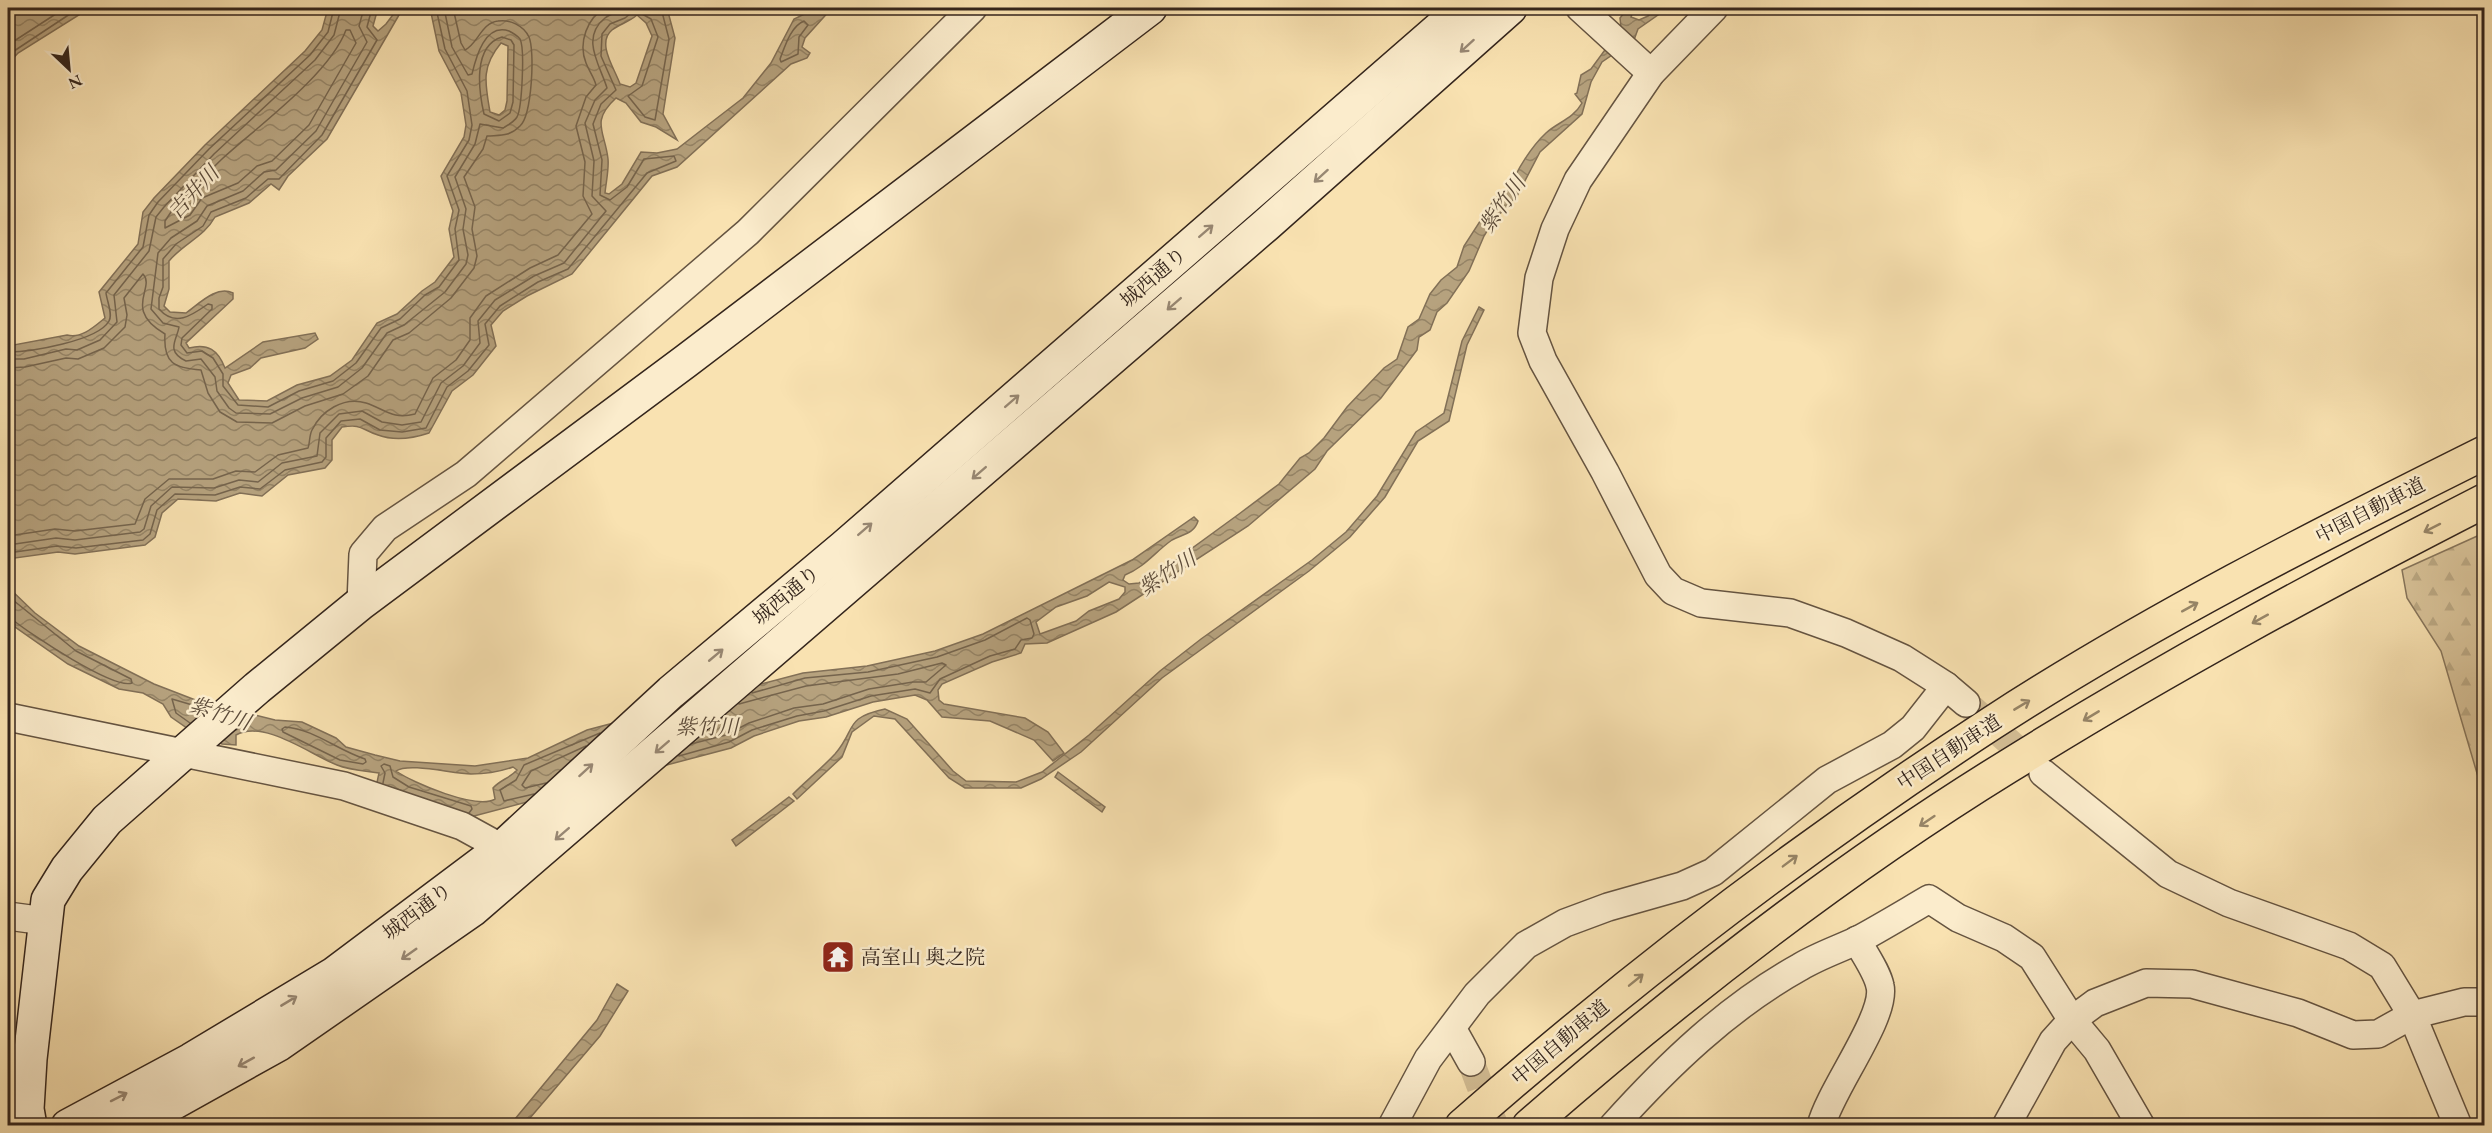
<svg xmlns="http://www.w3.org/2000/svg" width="2492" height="1133" viewBox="0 0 2492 1133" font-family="'EB Garamond','Noto Serif JP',serif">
<defs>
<pattern id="forest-firs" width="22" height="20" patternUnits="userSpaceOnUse" patternTransform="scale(1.5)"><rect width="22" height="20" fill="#d8c298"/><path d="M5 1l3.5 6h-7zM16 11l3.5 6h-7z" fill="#baa782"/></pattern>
<pattern id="water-waves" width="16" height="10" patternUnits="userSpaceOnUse" patternTransform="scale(1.5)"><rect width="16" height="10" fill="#b6a27e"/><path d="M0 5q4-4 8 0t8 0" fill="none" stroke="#958466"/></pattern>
</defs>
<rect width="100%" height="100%" fill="#f9e2b1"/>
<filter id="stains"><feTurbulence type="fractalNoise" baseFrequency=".00333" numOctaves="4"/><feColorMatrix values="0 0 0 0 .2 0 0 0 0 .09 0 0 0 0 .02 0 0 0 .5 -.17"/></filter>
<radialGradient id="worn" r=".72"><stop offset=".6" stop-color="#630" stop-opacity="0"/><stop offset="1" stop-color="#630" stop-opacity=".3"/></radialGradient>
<polygon fill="url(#forest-firs)" stroke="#86745a" stroke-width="1.5" points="2484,533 2484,797 2441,651 2407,598 2402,570"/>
<g fill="url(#water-waves)" stroke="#827057" stroke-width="1.5" fill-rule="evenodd">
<polygon points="8,8 90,8 18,53 8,64"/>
<path d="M328,8H378L373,26L378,31L386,24L398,8L399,15L327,139L288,176L279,190L271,184L249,203L215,217C204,237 184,243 169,261V289L164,306L170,312L186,313C199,304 216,285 233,293V299L186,343L189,348C208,343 218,350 225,368L263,342L315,333L318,339L305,348L261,358L250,368L231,375L228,383L239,400L267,401L297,385L330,376L352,360L377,323L397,314L422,291L435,282L454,257L449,229L453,211L441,176L464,137L466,125L461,93L439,51L430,8H667L675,38L663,114L677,140L656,127L641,122L626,103L616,98C590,122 605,131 608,159C609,170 606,182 605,193L609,194L622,184L641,152L657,153L677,149L708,125L743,98L771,63L794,19L817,8H832L805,38L802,47L810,53L807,58L791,64L677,167L652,176L572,274L527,296L503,311L491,325L496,346L473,375L452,391L429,433C414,438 394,441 378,435C360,429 363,424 342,427L332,440V460L325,468L288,475L262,496L240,493L216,501L178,499L162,513L155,537L145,545L75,554L58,552L8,559V346L67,335C81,339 94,327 105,318L99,292L138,244L143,212L154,198L205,145L305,51L322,30ZM637,15L646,23L652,36L636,83L630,87L620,84C615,69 596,43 612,30C620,24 629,22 637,15ZM501,43L508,46L507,101L505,110L499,115L490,112C485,83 481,67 501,43Z"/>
<path d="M1628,8H1634L1631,17L1639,20L1648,16L1656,8H1668L1638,29L1634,40L1602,62L1591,82L1582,114L1540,152L1517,196L1493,221L1484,236L1469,271L1447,303L1437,312L1430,330L1419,337L1417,350L1381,398L1327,451L1315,469L1248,526L1116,612L1047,643L1025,644L1021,653L992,662L942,684L938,690L939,700L944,704L1025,718L1048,732L1064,753L1053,761L1034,740L990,721L942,717L927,700L915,695L873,702L826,717L799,721L754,736L731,748L474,816L475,819L375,792L379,773C365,771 349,770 337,765C311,755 264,719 236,735V745L222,744L187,728L171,717L163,704L143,693L119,689L68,664L8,622V587L35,613L79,646L154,684L198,701L275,720L302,722L336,738L346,747L375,755L400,761L475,766L528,758L587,730L803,673L867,666L935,651L983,634L1132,560L1194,517L1198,521C1194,534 1183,534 1172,540C1156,551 1145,567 1125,575L1123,580L1129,584L1139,583L1162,570L1239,514L1279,484L1300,458L1309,453L1324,438L1347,407L1384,368L1397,359L1408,327L1419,319L1430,294L1441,280L1457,267L1464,246L1495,198L1511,188C1515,171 1533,145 1546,133C1558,122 1573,119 1582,103L1575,94L1577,93L1581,75L1591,69L1621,28L1620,18ZM1109,582L1125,587V592L1119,599L1089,611L1076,621L1040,634L1036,622L1056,607L1087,596ZM513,767L517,770C510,778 500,780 493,788L495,799C477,810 413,783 396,771C409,762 453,774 471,774C486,774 499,772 513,767Z"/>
<path d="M1479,307L1484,310L1467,345L1449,421L1418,441L1385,497L1350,537L1309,571L1162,678L1081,752L1041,779L1021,788H965L949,778L895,719L874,716L852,732L842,757L797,799L793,794C807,780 822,768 835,754C857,729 843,718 885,709L907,719L953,771L966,781L1016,782L1042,772L1089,735L1160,671L1201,639L1312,560L1346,532L1377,496L1416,432L1444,413L1462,341Z"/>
<polygon points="1058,772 1105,807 1102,812 1055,777"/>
<polygon points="789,797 794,801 736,846 732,840"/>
<polygon points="617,984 628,991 600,1036 524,1125 510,1125 597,1020"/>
</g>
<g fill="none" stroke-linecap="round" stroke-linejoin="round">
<g stroke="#75644d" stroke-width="1.5">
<path d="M364,8L359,26L367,42L316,131L276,170L264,172L243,191L207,206L197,221L171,238L158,253L151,309L163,323L179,327C177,340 165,351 186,361L201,359L215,377L217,391L229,408L236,413L270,414L302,398L338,387L362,368L387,333L404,325L445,292L466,264L468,255L463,229L466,209L455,177L475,144L480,124L503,128C508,125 514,122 517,117C522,108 525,48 520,39C517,35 513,33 509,31C485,23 476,57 472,74L468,75L452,47L444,8"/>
<path d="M372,8L367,27L377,40L322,135L279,179H268L246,198L211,212L203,226L176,244L163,259V287L159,298V309C175,327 191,316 208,304L212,305V309L182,338L181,345L187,353L202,351L213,358L223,374V386L238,405L268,407L299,391L333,381L356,363L381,328L400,319L425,295L439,287L459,260L455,229L459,210L447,176L469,140L472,125L467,91L445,49L436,8"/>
<path d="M804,21L808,25L799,37L798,54L781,62L780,59C785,46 791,26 804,21Z"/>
<path d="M346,30H350L356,43L309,125L272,161L257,166L238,183L202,198L190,215L165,228V221L171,212C188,194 204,176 222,159C258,126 329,75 346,30Z"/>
<path d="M502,37L511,40L514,45L513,102L510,113L499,121L484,114C479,92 472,46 502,37Z"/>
<polyline points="8,45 65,8"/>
<polyline points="8,55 79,8"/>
<path d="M8,352C30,352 98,341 109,321C113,315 107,301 106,293L143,247L149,215L158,202L209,149L310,55L328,32L334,8"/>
<polyline points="8,359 24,359 66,349 77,350 100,340 117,322 114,295 149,251 156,217 164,207 214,154 315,60 334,35 341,8"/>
<path d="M8,368L25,367L66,358L78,359L104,348L125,327L127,315L124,298L143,274C156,288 122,309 165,334C163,364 175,368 201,370L208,393L220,412L237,422L272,423L305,406L343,394L368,376L393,340L409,333L451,298L474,268L477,256L472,229L475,207L464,177L483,149L487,136C501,135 509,137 520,126C532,115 535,51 529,37C524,26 510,19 498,21C481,23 478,44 465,50L461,43L453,8"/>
<path d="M8,536L55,529L75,531L135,524L145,499L169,479H213L236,471L255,472L278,455L308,448C310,443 309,436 312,430C321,411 344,396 366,403C385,409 392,420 415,414L433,378L456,360L470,340V318L486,296L530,268L558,255L592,214L583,196L585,162L576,126L586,97L596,85C594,77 589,71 586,63C578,43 587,17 606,8"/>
<path d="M8,545L56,538L75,540L140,532L144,529L151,506L172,487L214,488L239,480L258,482L282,463L317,456L320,433L339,414L362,411L382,422L402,425L421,422L441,383L463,366L480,343L478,321L495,300L534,276L564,263L606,211L592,196L594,161L585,123L595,100L607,88C600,65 580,38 605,18C611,13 619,13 625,8"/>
<polyline points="8,553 57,546 76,548 143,540 150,534 157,510 175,494 215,495 240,487 260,489 285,470 322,462 326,457 326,438 341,421 360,419 380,430 402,432 426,428 447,387 468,371 489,345 485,324 500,306 538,282 568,269 647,173 676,161 674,156 644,159 627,187 610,200 600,195 602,160 593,124 601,104 616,90 601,56 602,34 610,24 625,18 635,10 651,19 658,37 642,86 628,96 645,117 655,120 669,39 661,8"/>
<path d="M8,596L76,651L131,679L132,683C114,690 30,634 13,620L8,619"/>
<polyline points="190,723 176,713 172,699 206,709"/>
<path d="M285,727C314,729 337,750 365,759L366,762L363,764L340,760L283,732L282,729Z"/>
<polyline points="691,744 726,735 749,723 794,708 823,704 869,689 913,682 926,682 946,665 942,663 898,674 806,686 739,704"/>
<polyline points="679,756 729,742 752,730 797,716 824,711 871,696 915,689 930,693 940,679 990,656 1015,649 1021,640 1032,638 1034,634 1030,620 1027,618 985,640 937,657 868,672 805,678 752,693"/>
<polyline points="383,783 385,773 381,766 384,764 390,766 393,777 409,787 471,806 472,809 469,813"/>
<polyline points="546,783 525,788 522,785 531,771 586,746"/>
<polyline points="534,794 504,801 500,790 516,780 524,765 600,733"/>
</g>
<g stroke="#d2bc93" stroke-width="27" stroke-dasharray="27 14" stroke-linecap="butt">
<polyline points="1966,703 2038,768"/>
<polyline points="1471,1062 1495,1126"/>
</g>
<g stroke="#655441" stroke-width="30">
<g id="street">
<polyline points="1580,8 1651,73"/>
<polyline points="1714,8 1651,73 1578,180 1555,229 1539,278 1532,333 1543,361 1605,472 1658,575 1673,591 1701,603 1790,613 1846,633 1902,658 1946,686 1966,703"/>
<polyline points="361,603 363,554 385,528 466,474 748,232 973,8"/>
<polyline points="8,717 344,786 462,826 502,848 517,859"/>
<polyline points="2043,773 2168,874 2229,903 2349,946 2382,966 2412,1015 2458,1126"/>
<polyline points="8,916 45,921"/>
<polyline points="1452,1028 1471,1062"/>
<polyline points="1392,1126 1428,1059 1477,994 1526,945 1565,923 1608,907 1682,886 1713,872 1827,780 1892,745 1913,728 1946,686"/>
<path d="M1613,1126C1668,1065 1728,1007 1800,967C1818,956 1839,949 1858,940C1882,927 1905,913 1929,899L1958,918L2004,938L2032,957L2072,1020L2097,1050L2141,1126"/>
<path d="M1821,1126C1830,1090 1887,1016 1880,986C1877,971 1864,954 1857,940"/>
<polyline points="2006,1126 2053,1041 2072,1020 2095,1003 2146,983 2192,984 2298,1013 2353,1035 2378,1034 2412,1015 2464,1002 2484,1002"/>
</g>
</g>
<g stroke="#34251c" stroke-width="36">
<g id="secondary">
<polyline points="30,1126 27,1109 30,1059 48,900 67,869 107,820 257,688 361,603 686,361 1150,8"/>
<polyline points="68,1126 191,1060 334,974 502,848 671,692 844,547 1463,8"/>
<polyline points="132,1126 279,1044 472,910 1266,225 1510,8"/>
</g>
</g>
<g stroke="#34251c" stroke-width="36">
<g id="highway">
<path d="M1462,1126C1630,978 1806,844 1992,723C2149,621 2317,536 2484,453"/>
<path d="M1529,1126C1677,997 1840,870 2007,767C2162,670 2322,584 2484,501"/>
</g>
</g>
<use href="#street" stroke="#fbeccc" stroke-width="27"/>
<use href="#secondary" stroke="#fbeccc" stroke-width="33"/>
<use href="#highway" stroke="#f9e2b1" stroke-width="33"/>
</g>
<defs><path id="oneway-shaft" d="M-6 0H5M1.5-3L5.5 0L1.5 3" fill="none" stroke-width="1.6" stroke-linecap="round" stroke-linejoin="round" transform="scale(1.5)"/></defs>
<g stroke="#988874">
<use href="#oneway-shaft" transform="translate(1467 46) rotate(138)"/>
<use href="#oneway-shaft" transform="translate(1321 176) rotate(138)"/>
<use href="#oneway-shaft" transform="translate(1206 231) rotate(-41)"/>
<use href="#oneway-shaft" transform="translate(1174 304) rotate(139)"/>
<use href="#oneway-shaft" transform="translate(1012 401) rotate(-41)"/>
<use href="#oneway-shaft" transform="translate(979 473) rotate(139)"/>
<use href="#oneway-shaft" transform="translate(865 529) rotate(-41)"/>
<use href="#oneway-shaft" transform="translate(716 655) rotate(-40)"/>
<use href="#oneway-shaft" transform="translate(662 747) rotate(139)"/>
<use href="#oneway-shaft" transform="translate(586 770) rotate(-42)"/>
<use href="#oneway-shaft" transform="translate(562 834) rotate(139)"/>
<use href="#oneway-shaft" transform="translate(409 954) rotate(145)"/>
<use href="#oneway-shaft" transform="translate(289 1001) rotate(-31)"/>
<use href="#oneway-shaft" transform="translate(246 1062) rotate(151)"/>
<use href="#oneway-shaft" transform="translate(119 1097) rotate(-27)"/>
</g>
<g stroke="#968466">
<use href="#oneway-shaft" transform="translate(2432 528) rotate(153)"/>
<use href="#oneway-shaft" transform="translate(2190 607) rotate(-29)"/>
<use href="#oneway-shaft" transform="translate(2260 619) rotate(151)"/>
<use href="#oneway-shaft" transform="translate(2022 705) rotate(-31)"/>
<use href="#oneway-shaft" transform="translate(2091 716) rotate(149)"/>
<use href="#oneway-shaft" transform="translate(1927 821) rotate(146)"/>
<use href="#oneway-shaft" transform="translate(1790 861) rotate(-37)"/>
<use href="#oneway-shaft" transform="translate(1636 980) rotate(-39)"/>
</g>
<defs>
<g id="temple-square" transform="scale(1.725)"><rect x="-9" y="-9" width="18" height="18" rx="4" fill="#8f2418" stroke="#fbeccc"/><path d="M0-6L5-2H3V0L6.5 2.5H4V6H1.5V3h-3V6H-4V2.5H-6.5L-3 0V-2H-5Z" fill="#fff"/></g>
</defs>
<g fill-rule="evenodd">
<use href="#temple-square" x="838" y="957"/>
</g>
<g text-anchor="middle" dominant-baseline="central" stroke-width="5" stroke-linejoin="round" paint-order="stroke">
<g font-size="20" fill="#34251c" stroke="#fbeccc">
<text transform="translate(1153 277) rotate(-41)">城西通り</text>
<text transform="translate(2370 510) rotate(-27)">中国自動車道</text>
<text transform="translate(786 595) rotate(-40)">城西通り</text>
<text transform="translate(1949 752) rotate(-33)">中国自動車道</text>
<text transform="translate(417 911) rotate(-37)">城西通り</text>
<text transform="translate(1560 1042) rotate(-40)">中国自動車道</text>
</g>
<g font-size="20" fill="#34251c" stroke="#fbeccc" text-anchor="start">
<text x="861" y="957">高室山 奥之院</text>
</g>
<g font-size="21" font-style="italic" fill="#5b4a39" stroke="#fbeccc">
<text transform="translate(193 192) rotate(-47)">吉井川</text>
<text transform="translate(1502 204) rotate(-55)">紫竹川</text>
<text transform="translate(1167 573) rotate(-33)">紫竹川</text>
<text transform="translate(220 713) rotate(18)">紫竹川</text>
<text x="707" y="726">紫竹川</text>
</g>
</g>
<rect width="2492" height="1133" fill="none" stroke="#f9e2b1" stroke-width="30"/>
<rect x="9" y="9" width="2474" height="1115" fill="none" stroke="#34251c" stroke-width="3"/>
<rect x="15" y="15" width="2462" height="1103" fill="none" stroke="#34251c" stroke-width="1.5"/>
<g transform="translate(69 69) rotate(154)" stroke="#fbeccc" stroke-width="4.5" paint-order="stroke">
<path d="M0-4.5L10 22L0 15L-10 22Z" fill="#34251c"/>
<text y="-9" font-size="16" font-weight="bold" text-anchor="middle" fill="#34251c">N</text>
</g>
<rect width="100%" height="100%" filter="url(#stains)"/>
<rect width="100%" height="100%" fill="url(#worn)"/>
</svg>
